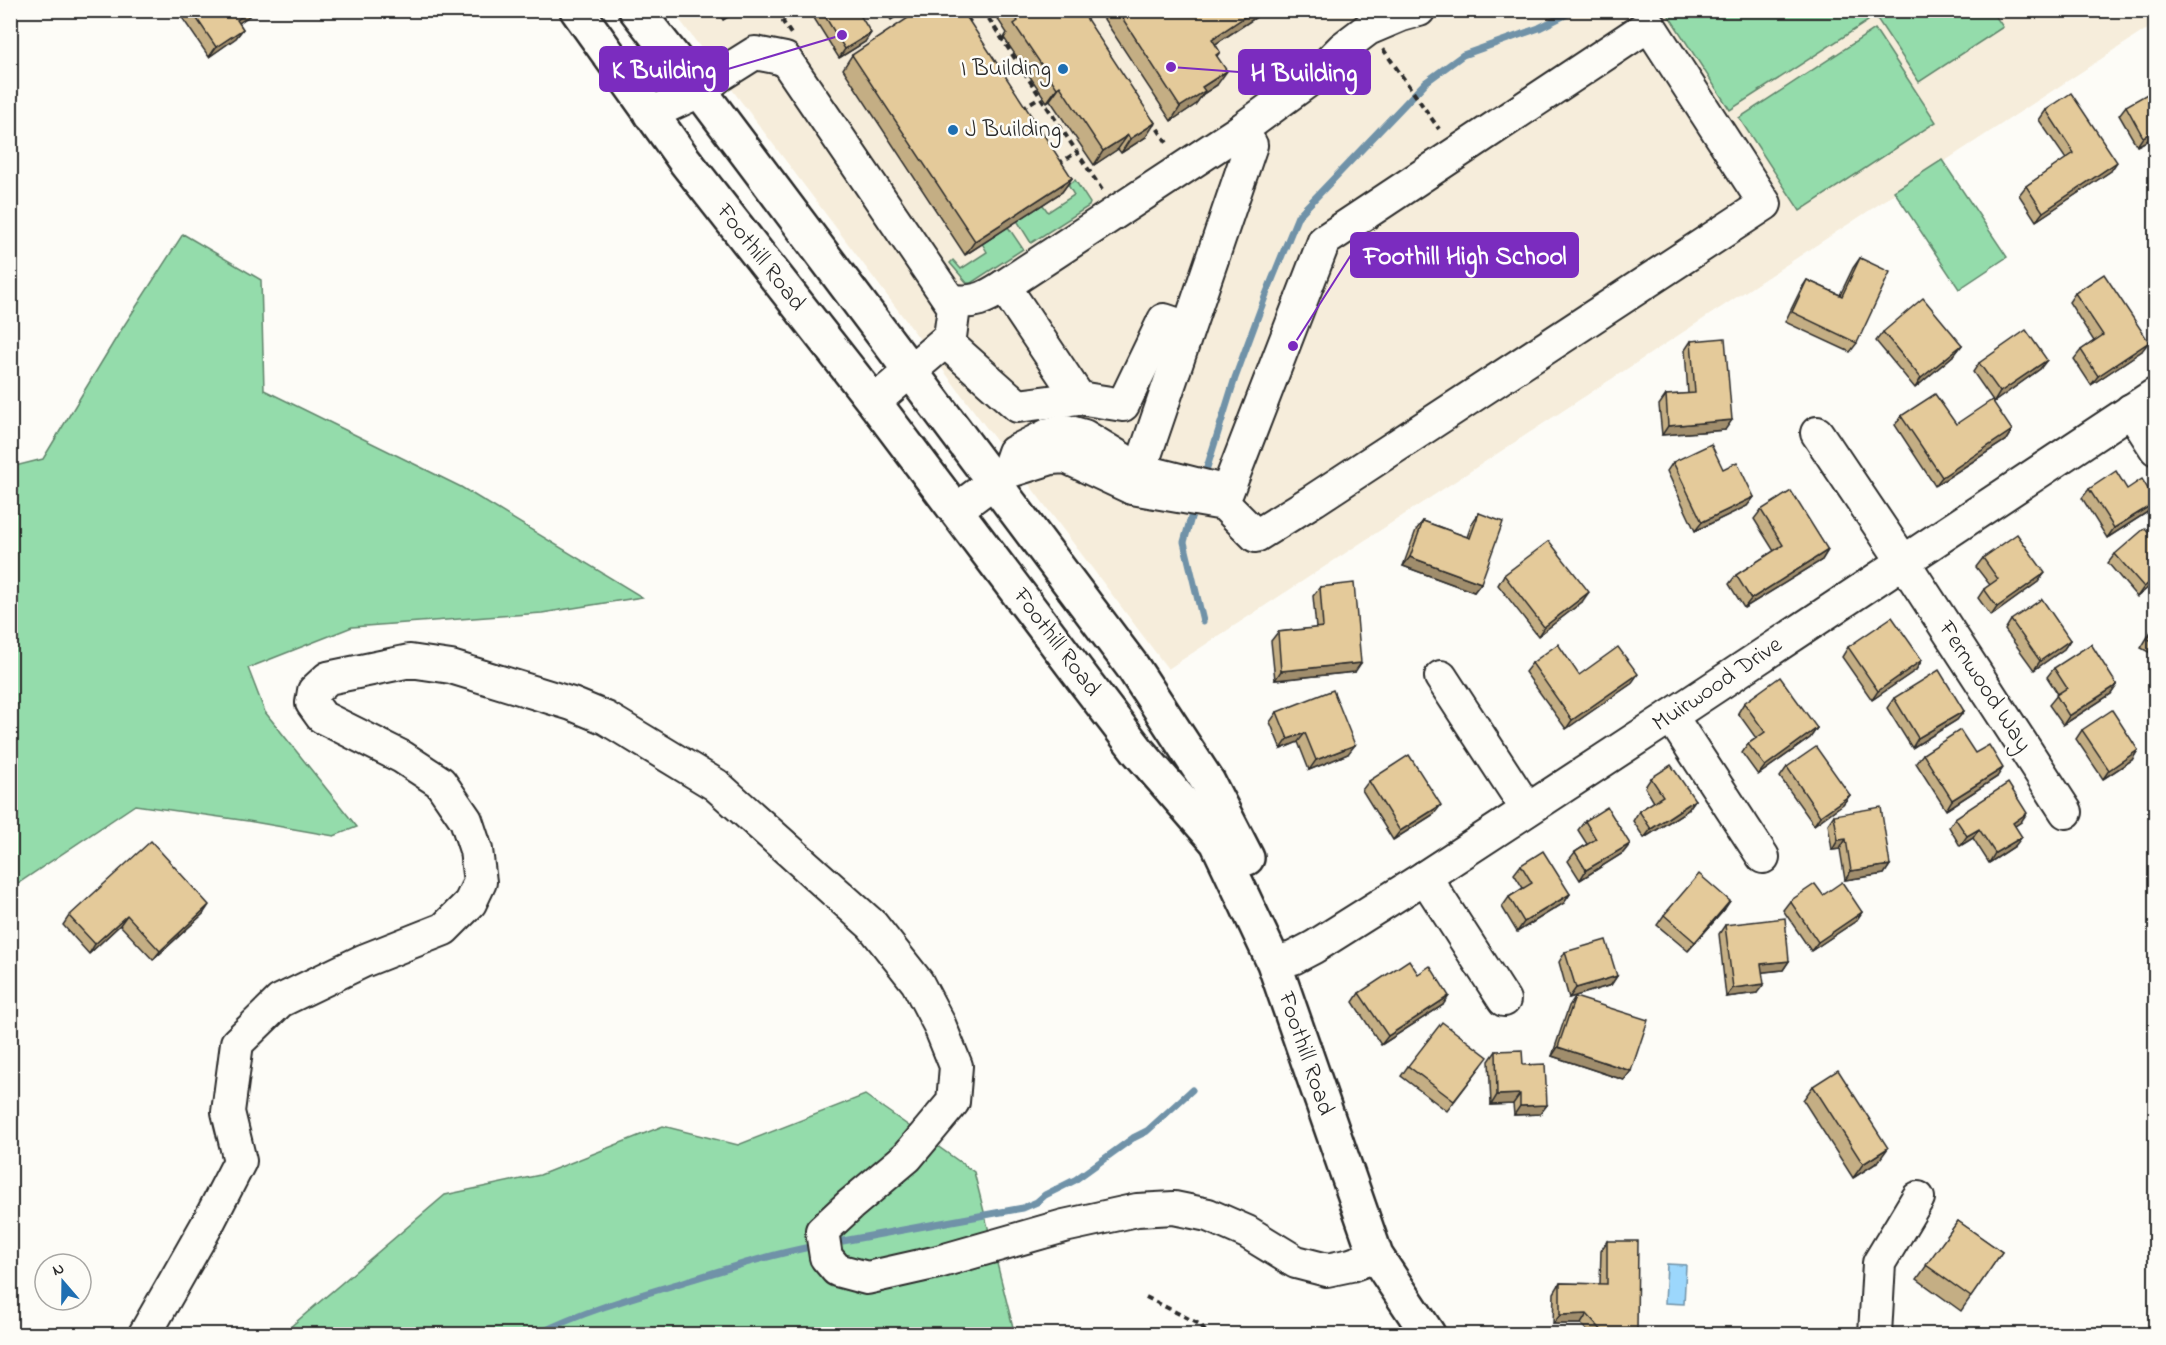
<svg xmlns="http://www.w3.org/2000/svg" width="2166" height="1345" viewBox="0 0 2166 1345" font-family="'Indie Flower',sans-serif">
<rect width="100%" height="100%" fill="#fdfcf7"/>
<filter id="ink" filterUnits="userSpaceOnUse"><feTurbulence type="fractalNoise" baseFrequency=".0167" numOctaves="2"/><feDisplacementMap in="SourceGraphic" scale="12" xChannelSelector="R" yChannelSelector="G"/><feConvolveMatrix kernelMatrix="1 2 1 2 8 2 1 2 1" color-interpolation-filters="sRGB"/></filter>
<g filter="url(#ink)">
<polygon fill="#f6eddb" points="2155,10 2156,23 1168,669 673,11"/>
<g fill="#94dcab" stroke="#60846b" stroke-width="1.5">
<polygon points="1677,11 1861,11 1868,21 1730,110 1669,16"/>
<polygon points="1872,11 1992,11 2003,27 1919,82"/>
<polygon points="1875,29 1936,122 1800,211 1739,118"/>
<polygon points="1942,160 2007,257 1959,289 1894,191"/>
<polygon points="1075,180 1090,203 1089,206 1031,243 1013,214 1038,198 1048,212 1074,195 1068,185"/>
<polygon points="1004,221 1023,249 971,283 967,283 950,263 953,260 961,269 987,252 979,238"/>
<polygon points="183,234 261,280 264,390 461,487 642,597 542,613 352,627 248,668 265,712 357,827 334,836 248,821 135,805 11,888 11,467 43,459 118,335"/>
<polygon points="865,1095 974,1172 1014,1331 1011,1334 282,1334 445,1195 540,1175 663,1126 738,1145"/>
</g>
<polygon fill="#9cd7fc" stroke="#6f92a8" stroke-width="1.5" points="1667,1264 1686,1265 1684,1304 1665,1303"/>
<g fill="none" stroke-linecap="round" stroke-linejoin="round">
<g stroke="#6f92a8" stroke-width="7">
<polyline points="1204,477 1235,378 1265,297 1298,216 1426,82 1463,55 1539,28 1575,10"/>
<polyline points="1194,507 1184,542 1203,621"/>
<polyline points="832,1243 1023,1208 1037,1202 1045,1195 1075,1180 1133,1138 1147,1131 1192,1090"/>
<path d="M538,1334C582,1312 630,1298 677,1284C723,1270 768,1255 815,1246"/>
</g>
<g stroke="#2b2b2b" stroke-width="36">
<g id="minor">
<polyline points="650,114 700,91 720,75 755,53 785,59 954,307 950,337 874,402"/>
<polyline points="1241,130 1316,75 1343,48 1368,29 1401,15 1419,10"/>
<path d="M950,300C972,305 986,298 1004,286"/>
<polyline points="955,350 1018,406 1079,398 1123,405 1164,320 1188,328"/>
<polyline points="1079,398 1004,286 1241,130 1251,145 1140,470 1132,488"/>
<polyline points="2131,410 2156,449"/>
<polyline points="1817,433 1903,561 2066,812"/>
<polyline points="956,510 1007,472 1051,458 1066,457 1132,488 1224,504 1256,536 1314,500 1765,204 1649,25 1324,241 1227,492 1140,470 1084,436 1066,431 1050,434 1014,452 1007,472"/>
<polyline points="1441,677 1527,809"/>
<polyline points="1671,716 1763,857"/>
<polyline points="1425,877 1504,1000"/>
<polyline points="1274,963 1293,958 1314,947 1425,877 1671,716 2156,394"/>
<polyline points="145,1334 207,1225 240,1161 228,1112 237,1043 280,1001 363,961 444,929 470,903 480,882 476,850 466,820 440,782 402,757 322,717 312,703 314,691 328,678 410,661 451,667 572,704 606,718 716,785 872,925 917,982 939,1024 956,1066 953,1102 907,1157 850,1205 822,1231 826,1257 837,1270 867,1278 938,1262 1064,1226 1137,1210 1174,1208 1208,1215 1247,1232 1296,1262 1327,1270 1351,1265 1376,1256"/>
<polyline points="1875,1334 1879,1263 1918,1198"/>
</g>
</g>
<g stroke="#2b2b2b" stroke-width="38">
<g id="major">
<polyline points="577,10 685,161 874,402 1086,683 1138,751 1217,842 1274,963 1376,1256 1428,1334"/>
<polyline points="636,10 700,91 1132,666 1208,782 1247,858"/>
</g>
</g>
<g stroke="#2b2b2b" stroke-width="4" stroke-dasharray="6 4.5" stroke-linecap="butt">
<polyline points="788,10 783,22 791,34"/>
<polyline points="983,10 1102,190"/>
<polyline points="1325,10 1326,12"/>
<polyline points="966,23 983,10"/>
<polyline points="1383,49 1439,129"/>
<polyline points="1022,108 1040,97"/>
<polyline points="1152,120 1169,146"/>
<polyline points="1058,164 1077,152"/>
<polyline points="1146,1297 1201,1325 1207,1334"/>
</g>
<use href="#minor" stroke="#fdfcf7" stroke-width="32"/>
<use href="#major" stroke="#fdfcf7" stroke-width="33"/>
</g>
<g fill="#c4ae84" stroke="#2b2b2b" stroke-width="1.5">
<polygon points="185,10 253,10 249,16 239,23 243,29 236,38 209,57 181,16"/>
<polygon points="717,10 739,10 723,20"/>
<polygon points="809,10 858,10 857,11 865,42 839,58"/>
<polygon points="884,10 906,10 891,20"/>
<polygon points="1003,10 1081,10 1146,137 1121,153 1118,149 1094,165 1050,100 1047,102 1004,38 1007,33 997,18"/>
<polygon points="1098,10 1267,10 1215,44 1220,52 1217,56 1217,85 1203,94 1195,105 1171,121"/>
<polygon points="852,55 1072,178 1062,192 965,255 843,69"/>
<polygon points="2126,106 2156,136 2137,146 2119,115"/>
<polygon points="2046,110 2111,171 2036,221 2019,195 2026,186 2066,159 2039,120"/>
<polygon points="1860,258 1857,343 1850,352 1785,322 1801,289 1807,280 1840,295 1853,268"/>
<polygon points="2075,293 2142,351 2091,385 2074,359 2081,350 2094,341 2069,302"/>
<polygon points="1883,332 1962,345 1955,354 1915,388 1876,341"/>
<polygon points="1691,341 1725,430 1662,435 1659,405 1666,395 1688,394 1685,350"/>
<polygon points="1979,363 2040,369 1994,402 1973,372"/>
<polygon points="1901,416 1956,424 2012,430 2006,440 1935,486 1895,425"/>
<polygon points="1673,462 1723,469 1754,497 1747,506 1695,531 1667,471"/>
<polygon points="2089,489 2127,489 2149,511 2107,538 2082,498"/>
<polygon points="1761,510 1828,550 1822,560 1744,608 1729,584 1736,575 1774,551 1754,519"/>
<polygon points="1479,513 1481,583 1474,592 1403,566 1416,530 1423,521 1467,537 1472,523"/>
<polygon points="2115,554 2154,556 2156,581 2137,597 2108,563"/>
<polygon points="1983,558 2038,582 1991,616 1978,598 1984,589 1990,585 1976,567"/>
<polygon points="1504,575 1582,602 1538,636 1498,585"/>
<polygon points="1320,587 1355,672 1275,680 1271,641 1278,632 1316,628 1313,596"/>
<polygon points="2011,620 2070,640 2064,649 2034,670 2005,630"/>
<polygon points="2156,623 2156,656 2141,648"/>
<polygon points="1848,647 1922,660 1916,670 1872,700 1842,657"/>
<polygon points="1532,663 1579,675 1631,684 1566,729 1525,672"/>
<polygon points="2054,668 2117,685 2111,694 2063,725 2049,705 2058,694 2047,677"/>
<polygon points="1894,698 1964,711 1957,720 1912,748 1887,708"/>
<polygon points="1744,703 1817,728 1810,738 1758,775 1742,753 1748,744 1756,738 1738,713"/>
<polygon points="1277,712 1348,754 1309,770 1298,742 1281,749 1270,722"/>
<polygon points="2082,730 2138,750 2132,760 2103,779 2076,739"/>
<polygon points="1975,753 1997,777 1946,810 1916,763 1923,754"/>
<polygon points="1787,767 1850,795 1843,804 1814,825 1780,777"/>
<polygon points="1651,778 1695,800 1688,810 1644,838 1633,821 1639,811 1654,802 1645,787"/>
<polygon points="1369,781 1434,814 1393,840 1362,790"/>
<polygon points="1834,815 1890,865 1884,874 1845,880 1840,849 1832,850 1828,824"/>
<polygon points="1955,818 2021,822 2015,826 2015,846 1989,863 1973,838 1960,846 1949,827"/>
<polygon points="1585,821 1630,844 1623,853 1580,880 1568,861 1575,852 1587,844 1578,830"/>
<polygon points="1521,865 1570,894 1564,903 1517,932 1502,907 1509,897 1523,888 1514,874"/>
<polygon points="1823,895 1862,912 1856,921 1811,951 1783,910 1790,901"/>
<polygon points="1724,910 1688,951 1657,925 1664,915"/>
<polygon points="203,914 153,960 120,925 89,954 63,925 69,916"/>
<polygon points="1725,925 1789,961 1783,970 1762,972 1757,993 1726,997 1719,934"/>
<polygon points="1565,952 1617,976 1611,985 1569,998 1559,962"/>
<polygon points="1418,974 1443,1005 1381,1045 1353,1002 1359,993"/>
<polygon points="1575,997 1624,1080 1552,1056 1569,1006"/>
<polygon points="1496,1051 1523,1065 1547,1105 1540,1114 1514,1115 1513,1104 1491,1105 1489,1061"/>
<polygon points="1408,1066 1481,1066 1447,1111 1401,1076"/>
<polygon points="1813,1086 1878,1162 1853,1178 1803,1100"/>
<polygon points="1958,1221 2002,1252 1961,1311 1917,1279"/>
<polygon points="1607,1241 1637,1331 1697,1335 1591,1335 1581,1324 1553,1324 1554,1293 1560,1283 1600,1284 1601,1251"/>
</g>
<g fill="#a08d6c" stroke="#2b2b2b" stroke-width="1.5">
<polygon points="250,10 253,10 249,16 230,29 237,20"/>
<polygon points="730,10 739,10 723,20"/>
<polygon points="897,10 906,10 891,20"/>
<polygon points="1255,10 1267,10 1202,53 1212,39"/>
<polygon points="243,29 236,38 209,57 216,47"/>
<polygon points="871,33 865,42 839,58 845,49"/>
<polygon points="1227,71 1217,85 1203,94 1195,105 1171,121 1180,107 1202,87"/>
<polygon points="1060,86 1050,100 1047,102 1057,88"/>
<polygon points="1155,123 1146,137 1121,153 1130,139"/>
<polygon points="2156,130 2156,136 2137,146 2143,137"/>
<polygon points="1128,135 1118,149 1094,165 1103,151"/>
<polygon points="2117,162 2111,171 2036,221 2043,212"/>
<polygon points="1072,178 1062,192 965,255 975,241"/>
<polygon points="2149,342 2142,351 2091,385 2098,376"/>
<polygon points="1962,345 1955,354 1915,388 1921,378"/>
<polygon points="2047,360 2040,369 1994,402 2000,392"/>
<polygon points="1732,420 1725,430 1662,435 1668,426"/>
<polygon points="2012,430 2006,440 1935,486 1942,477"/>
<polygon points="1754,497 1747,506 1695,531 1702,522"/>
<polygon points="2156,502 2149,511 2107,538 2114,528"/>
<polygon points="1828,550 1822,560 1744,608 1751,599"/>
<polygon points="1410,557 1481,583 1474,592 1403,566"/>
<polygon points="2045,573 2038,582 1991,616 1997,607"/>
<polygon points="2156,577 2156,581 2137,597 2144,587"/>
<polygon points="1589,592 1582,602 1538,636 1544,627"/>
<polygon points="2070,640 2064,649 2034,670 2040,661"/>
<polygon points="1922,660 1916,670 1872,700 1878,691"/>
<polygon points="1361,663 1355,672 1275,680 1281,671"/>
<polygon points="1638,674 1631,684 1566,729 1572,720"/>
<polygon points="2117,685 2111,694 2063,725 2069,716"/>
<polygon points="1964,711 1957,720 1912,748 1918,738"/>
<polygon points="1817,728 1810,738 1758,775 1765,766"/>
<polygon points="1305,733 1298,742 1281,749 1288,739"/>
<polygon points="1355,745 1348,754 1309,770 1316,760"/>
<polygon points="2138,750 2132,760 2103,779 2109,770"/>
<polygon points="2003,768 1997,777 1946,810 1952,800"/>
<polygon points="1850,795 1843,804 1814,825 1820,816"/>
<polygon points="1695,800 1688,810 1644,838 1651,829"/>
<polygon points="1441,805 1434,814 1393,840 1400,831"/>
<polygon points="2027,813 2021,822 2006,832 2013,823"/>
<polygon points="1979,829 1973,838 1960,846 1967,836"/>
<polygon points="2022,837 2015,846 1989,863 1995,853"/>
<polygon points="1846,839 1840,849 1832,850 1838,840"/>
<polygon points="1630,844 1623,853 1580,880 1586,870"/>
<polygon points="1890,865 1884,874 1845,880 1851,871"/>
<polygon points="1570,894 1564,903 1517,932 1524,922"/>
<polygon points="1730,901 1724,910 1688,951 1695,942"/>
<polygon points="209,905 203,914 153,960 160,951"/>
<polygon points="1862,912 1856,921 1811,951 1818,942"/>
<polygon points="127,915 120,925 89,954 95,944"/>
<polygon points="1789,961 1783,970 1755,973 1761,964"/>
<polygon points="1617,976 1611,985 1569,998 1576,988"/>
<polygon points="1764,984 1757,993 1726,997 1733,988"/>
<polygon points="1449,996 1443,1005 1381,1045 1388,1036"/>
<polygon points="1558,1047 1631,1071 1624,1080 1552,1056"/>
<polygon points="1520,1094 1513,1104 1491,1105 1497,1095"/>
<polygon points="1547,1105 1540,1114 1514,1115 1520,1106"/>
<polygon points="1888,1148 1878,1162 1853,1178 1863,1164"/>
<polygon points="1587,1314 1581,1324 1553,1324 1560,1315"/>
</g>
<g fill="#e4ca9a" stroke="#2b2b2b" stroke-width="1.5">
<polygon points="191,10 250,10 237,20 243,29 216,47"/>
<polygon points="821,10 857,10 871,33 845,49"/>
<polygon points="920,10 962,10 1072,178 975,241 852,55"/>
<polygon points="1011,10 1081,10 1155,123 1130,139 1128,135 1103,151 1060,86 1057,88 1014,24 1018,21"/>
<polygon points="1117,10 1255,10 1212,39 1220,52 1216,55 1227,71 1202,87 1205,91 1180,107"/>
<polygon points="2156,89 2156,130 2143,137 2126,106"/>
<polygon points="2071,93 2117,162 2043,212 2026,186 2074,153 2046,110"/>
<polygon points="1860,258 1890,272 1857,343 1792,312 1807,280 1842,296"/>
<polygon points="2104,274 2149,342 2098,376 2081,350 2103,335 2075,293"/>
<polygon points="1923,298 1962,345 1921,378 1883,332"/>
<polygon points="2026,330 2047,360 2000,392 1979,363"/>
<polygon points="1725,338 1732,420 1668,426 1666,395 1695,393 1691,341"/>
<polygon points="1935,394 1956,424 1992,400 2012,430 1942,477 1901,416"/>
<polygon points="1711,444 1723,469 1737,462 1754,497 1702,522 1673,462"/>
<polygon points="2116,471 2127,489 2142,479 2156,502 2114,528 2089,489"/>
<polygon points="1791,491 1828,550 1751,599 1736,575 1783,545 1761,510"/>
<polygon points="1479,513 1503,522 1481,583 1410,557 1423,521 1470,538"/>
<polygon points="2145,528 2156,540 2156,551 2152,554 2156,559 2156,577 2144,587 2115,554"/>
<polygon points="2017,534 2045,573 1997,607 1984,589 1998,579 1983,558"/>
<polygon points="1549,541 1589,592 1544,627 1504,575"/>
<polygon points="1354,583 1361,663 1281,671 1278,632 1323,627 1320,587"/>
<polygon points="2042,599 2070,640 2040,661 2011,620"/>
<polygon points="1892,617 1922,660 1878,691 1848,647"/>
<polygon points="2156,625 2156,643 2148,639"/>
<polygon points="1558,644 1579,675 1618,647 1638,674 1572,720 1532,663"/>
<polygon points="2091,644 2117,685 2069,716 2056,695 2067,688 2054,668"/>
<polygon points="1939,670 1964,711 1918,738 1894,698"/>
<polygon points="1780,677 1817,728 1765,766 1748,744 1765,732 1744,703"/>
<polygon points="1333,690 1355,745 1316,760 1305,733 1288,739 1277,712"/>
<polygon points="2112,710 2138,750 2109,770 2082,730"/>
<polygon points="1960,730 1975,753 1989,745 2003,768 1952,800 1923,754"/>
<polygon points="1816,747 1850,795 1820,816 1787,767"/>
<polygon points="1409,755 1441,805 1400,831 1369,781"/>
<polygon points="1671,765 1695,800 1651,829 1639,811 1663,796 1651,778"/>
<polygon points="2008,783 2027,813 2013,823 2022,837 1995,853 1979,829 1967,836 1955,818"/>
<polygon points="1607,807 1630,844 1586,870 1575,852 1596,839 1585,821"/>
<polygon points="1881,807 1890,865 1851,871 1846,839 1838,840 1834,815"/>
<polygon points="151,841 209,905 160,951 127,915 95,944 69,916"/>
<polygon points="1543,851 1570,894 1524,922 1509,897 1532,883 1521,865"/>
<polygon points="1699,874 1730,901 1695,942 1664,915"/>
<polygon points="1842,882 1862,912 1818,942 1790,901 1815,884 1823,895"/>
<polygon points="1785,918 1789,961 1761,964 1764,984 1733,988 1725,925"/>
<polygon points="1606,940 1617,976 1576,988 1565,952"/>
<polygon points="1409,960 1418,974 1430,966 1449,996 1388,1036 1359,993"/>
<polygon points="1575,997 1648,1020 1631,1071 1558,1047"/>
<polygon points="1442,1022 1488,1057 1454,1101 1408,1066"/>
<polygon points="1522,1050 1523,1065 1545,1064 1547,1105 1520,1106 1520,1094 1497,1095 1496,1051"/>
<polygon points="1838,1070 1888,1148 1863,1164 1813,1086"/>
<polygon points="1958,1221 2002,1252 1971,1297 1926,1265"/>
<polygon points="1607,1241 1638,1241 1637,1331 1697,1331 1697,1335 1606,1335 1587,1314 1560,1315 1560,1283 1607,1284"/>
</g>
</g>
<g fill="#1f6fb2" stroke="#fdfcf7" stroke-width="2">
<circle cx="1063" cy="69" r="6"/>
<circle cx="953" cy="130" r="6"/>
</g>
<g text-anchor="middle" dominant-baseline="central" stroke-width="5" stroke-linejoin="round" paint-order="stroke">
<g font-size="24" fill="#2b2b2b" stroke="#fdfcf7" text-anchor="end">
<text x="1051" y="69">I Building</text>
<text x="965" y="130" text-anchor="start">J Building</text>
</g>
<g font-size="24" fill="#2b2b2b" stroke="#fdfcf7">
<text transform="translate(760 258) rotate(52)">Foothill Road</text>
<text transform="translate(1056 643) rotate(53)">Foothill Road</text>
<text transform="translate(1718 685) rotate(-34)">Muirwood Drive</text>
<text transform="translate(1984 687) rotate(57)">Fernwood Way</text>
<text transform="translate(1305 1054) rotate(71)">Foothill Road</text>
</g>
</g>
<path fill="none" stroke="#7b2cbf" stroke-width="2" d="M842 35L728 69M1171 67L1239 72M1293 346L1351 255"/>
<g fill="#7b2cbf" stroke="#fdfcf7" stroke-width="2">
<circle cx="842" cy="35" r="6"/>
<circle cx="1171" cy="67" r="6"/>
<circle cx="1293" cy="346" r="6"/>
</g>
<g fill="#7b2cbf" stroke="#7b2cbf" stroke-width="2">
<rect x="600" y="47" width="128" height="44" rx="6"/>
<rect x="1239" y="50" width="131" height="44" rx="6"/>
<rect x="1351" y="233" width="227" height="44" rx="6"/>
</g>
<g font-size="26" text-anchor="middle" font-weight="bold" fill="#fff">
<text x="664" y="78">K Building</text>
<text x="1304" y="81">H Building</text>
<text x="1465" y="264">Foothill High School</text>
</g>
<rect width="2166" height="1345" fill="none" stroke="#fdfcf7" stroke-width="36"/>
<rect x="18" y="18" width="2130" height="1309" fill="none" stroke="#2b2b2b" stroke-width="2" filter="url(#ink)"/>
<g transform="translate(63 1282) rotate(340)"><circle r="28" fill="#fdfcf7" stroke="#a9a8a5" stroke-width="1.5"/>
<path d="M0-4.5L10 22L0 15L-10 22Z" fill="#1f6fb2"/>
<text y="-9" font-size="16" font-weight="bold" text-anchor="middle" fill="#2b2b2b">N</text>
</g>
</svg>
